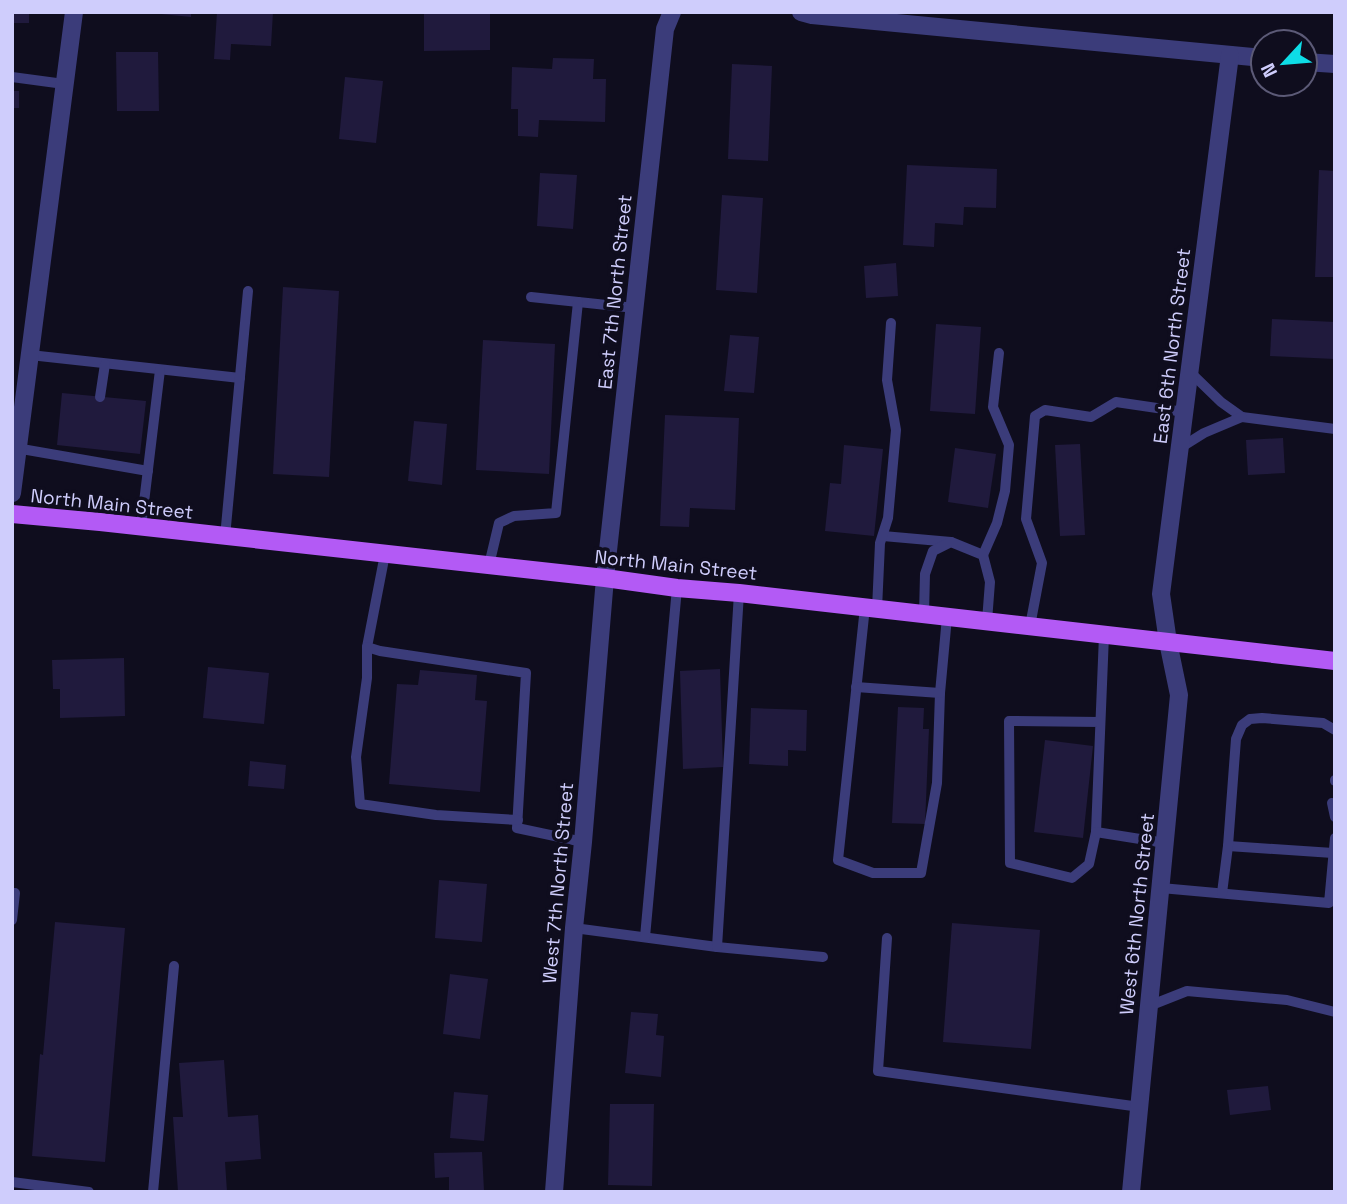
<svg xmlns="http://www.w3.org/2000/svg" width="1347" height="1204" viewBox="0 0 1347 1204" font-family="'Space Grotesk',sans-serif">
<rect width="100%" height="100%" fill="#0f0d1e"/>
<g fill="#201a3d">
<rect x="12" y="12" width="17" height="11"/>
<polygon points="161,12 191,12 191,17 161,14"/>
<polygon points="217,12 273,12 271,46 231,44 230,60 214,59"/>
<polygon points="424,12 490,12 490,50 424,51"/>
<polygon points="116,52 158,52 159,111 117,111"/>
<polygon points="553,58 594,59 593,79 606,79 605,122 539,120 538,137 518,136 518,109 511,109 512,67 552,69"/>
<polygon points="732,64 772,66 768,161 728,159"/>
<polygon points="345,77 383,81 376,143 339,139"/>
<rect x="12" y="91" width="7" height="17"/>
<polygon points="907,165 997,169 996,208 964,207 963,225 935,223 934,247 903,245"/>
<polygon points="1319,170 1335,171 1335,277 1315,277"/>
<polygon points="540,173 577,175 573,229 537,226"/>
<polygon points="722,195 763,198 757,293 716,290"/>
<polygon points="896,263 898,296 866,298 864,266"/>
<polygon points="283,287 339,291 329,477 273,474"/>
<polygon points="1272,319 1335,322 1335,359 1270,356"/>
<polygon points="936,324 981,327 975,414 930,411"/>
<polygon points="730,335 759,337 754,393 724,391"/>
<polygon points="483,340 555,344 549,474 476,470"/>
<polygon points="62,393 146,401 140,454 57,445"/>
<polygon points="665,415 739,418 735,510 690,508 689,527 660,526"/>
<polygon points="414,421 447,424 442,485 408,481"/>
<polygon points="1283,438 1285,473 1248,475 1246,440"/>
<polygon points="1080,444 1085,535 1060,536 1055,445"/>
<polygon points="844,445 883,449 874,536 825,531 830,483 841,484"/>
<polygon points="955,448 996,454 988,508 948,502"/>
<polygon points="124,658 125,716 60,718 60,689 53,689 52,660"/>
<polygon points="208,667 269,673 264,724 203,718"/>
<polygon points="720,669 723,767 683,769 680,671"/>
<polygon points="420,670 477,675 475,700 487,701 480,792 389,784 397,684 418,685"/>
<polygon points="898,707 924,708 923,729 929,729 925,824 892,823"/>
<polygon points="751,708 807,710 806,751 788,750 788,766 749,764"/>
<polygon points="1045,740 1093,746 1083,838 1034,832"/>
<polygon points="250,761 286,765 284,789 248,786"/>
<polygon points="439,880 487,884 482,942 435,938"/>
<polygon points="55,922 125,928 105,1162 32,1156 40,1054 43,1055"/>
<polygon points="952,923 1040,930 1031,1049 943,1042"/>
<polygon points="450,974 488,979 480,1039 443,1034"/>
<polygon points="631,1012 658,1014 656,1035 664,1036 661,1077 625,1073"/>
<polygon points="224,1060 228,1117 258,1115 261,1159 225,1162 227,1192 178,1192 173,1117 183,1117 179,1063"/>
<polygon points="1268,1086 1271,1110 1230,1115 1227,1090"/>
<polygon points="454,1092 488,1095 484,1141 450,1138"/>
<polygon points="610,1104 654,1104 652,1186 608,1185"/>
<polygon points="482,1152 484,1191 449,1192 449,1177 435,1178 434,1153"/>
</g>
<g fill="none" stroke-linecap="round" stroke-linejoin="round">
<g stroke="#3b3c7a" stroke-width="10">
<polyline points="12,77 64,84"/>
<polyline points="531,297 635,308"/>
<polyline points="30,355 240,378"/>
<polyline points="1190,372 1221,402 1242,417 1335,429"/>
<polyline points="100,397 105,364"/>
<polyline points="16,448 148,471"/>
<polyline points="1180,448 1204,433 1242,417"/>
<polyline points="141,527 160,370"/>
<polyline points="883,536 951,542"/>
<polyline points="225,537 248,291"/>
<polyline points="385,554 367,647 380,651 526,673 517,828 583,842"/>
<polyline points="983,555 997,523 1005,491 1009,445 993,407 999,353"/>
<polyline points="489,565 499,523 514,516 556,513 578,302"/>
<polyline points="865,607 838,860 873,873 921,873 937,783 940,693 947,617"/>
<polyline points="877,609 880,543 888,518 896,430 887,380 891,323"/>
<polyline points="924,614 925,574 933,551 951,542 983,555 990,582 987,621"/>
<polyline points="1030,626 1042,563 1026,519 1035,416 1045,410 1091,417 1116,402 1184,412"/>
<polyline points="367,647 367,678 356,757 360,804 436,815 518,820"/>
<polyline points="856,687 940,693"/>
<polyline points="1100,722 1009,721 1010,863 1072,878 1089,864 1096,832 1104,635"/>
<polyline points="1335,781 1335,780"/>
<polyline points="1332,803 1335,817"/>
<polyline points="1096,832 1165,843"/>
<polyline points="1228,846 1333,853"/>
<polyline points="1161,888 1329,903 1335,838"/>
<polyline points="12,893 15,893 12,920"/>
<polyline points="1222,893 1228,846 1236,739 1242,725 1250,719 1262,718 1323,723 1335,730"/>
<polyline points="574,928 717,947 823,957"/>
<polyline points="645,937 677,588"/>
<polyline points="887,938 878,1071 1140,1107"/>
<polyline points="717,947 739,593"/>
<polyline points="1149,1006 1187,991 1287,1000 1335,1012"/>
<polyline points="12,1182 89,1192"/>
<polyline points="153,1192 174,966"/>
</g>
<g stroke="#3b3c7a" stroke-width="18">
<polyline points="801,12 812,15 1263,58"/>
<polyline points="1305,62 1335,64"/>
<polyline points="12,493 74,12"/>
<polyline points="554,1192 574,928 583,842 605,578 665,29 672,12"/>
<polyline points="1131,1192 1179,695 1168,642 1161,594 1230,55"/>
</g>
<polyline stroke="#b35af5" stroke-width="18" points="12,514 100,522 605,578 677,588 739,593 1335,661"/>
</g>
<g text-anchor="middle" dominant-baseline="central" stroke-width="7" stroke-linejoin="round" paint-order="stroke">
<g font-size="19" fill="#cfcdfc" stroke="#0f0d1e">
<text transform="translate(615 292) rotate(-84)">East 7th North Street</text>
<text transform="translate(1172 346) rotate(-83)">East 6th North Street</text>
<text transform="translate(112 504) rotate(6)">North Main Street</text>
<text transform="translate(676 565) rotate(6)">North Main Street</text>
<text transform="translate(558 883) rotate(-85)">West 7th North Street</text>
<text transform="translate(1137 914) rotate(-84)">West 6th North Street</text>
</g>
</g>
<rect width="1347" height="1204" fill="none" stroke="#cfcdfc" stroke-width="28"/>
<g transform="translate(1284 63) rotate(244)"><circle r="33" fill="#0f0d1e" stroke="#5c5a77" stroke-width="2"/>
<path d="M0-5L12 26L0 18L-12 26Z" fill="#0edde7"/>
<text y="-10" font-size="19" font-weight="bold" text-anchor="middle" fill="#cfcdfc">N</text>
</g>
</svg>
